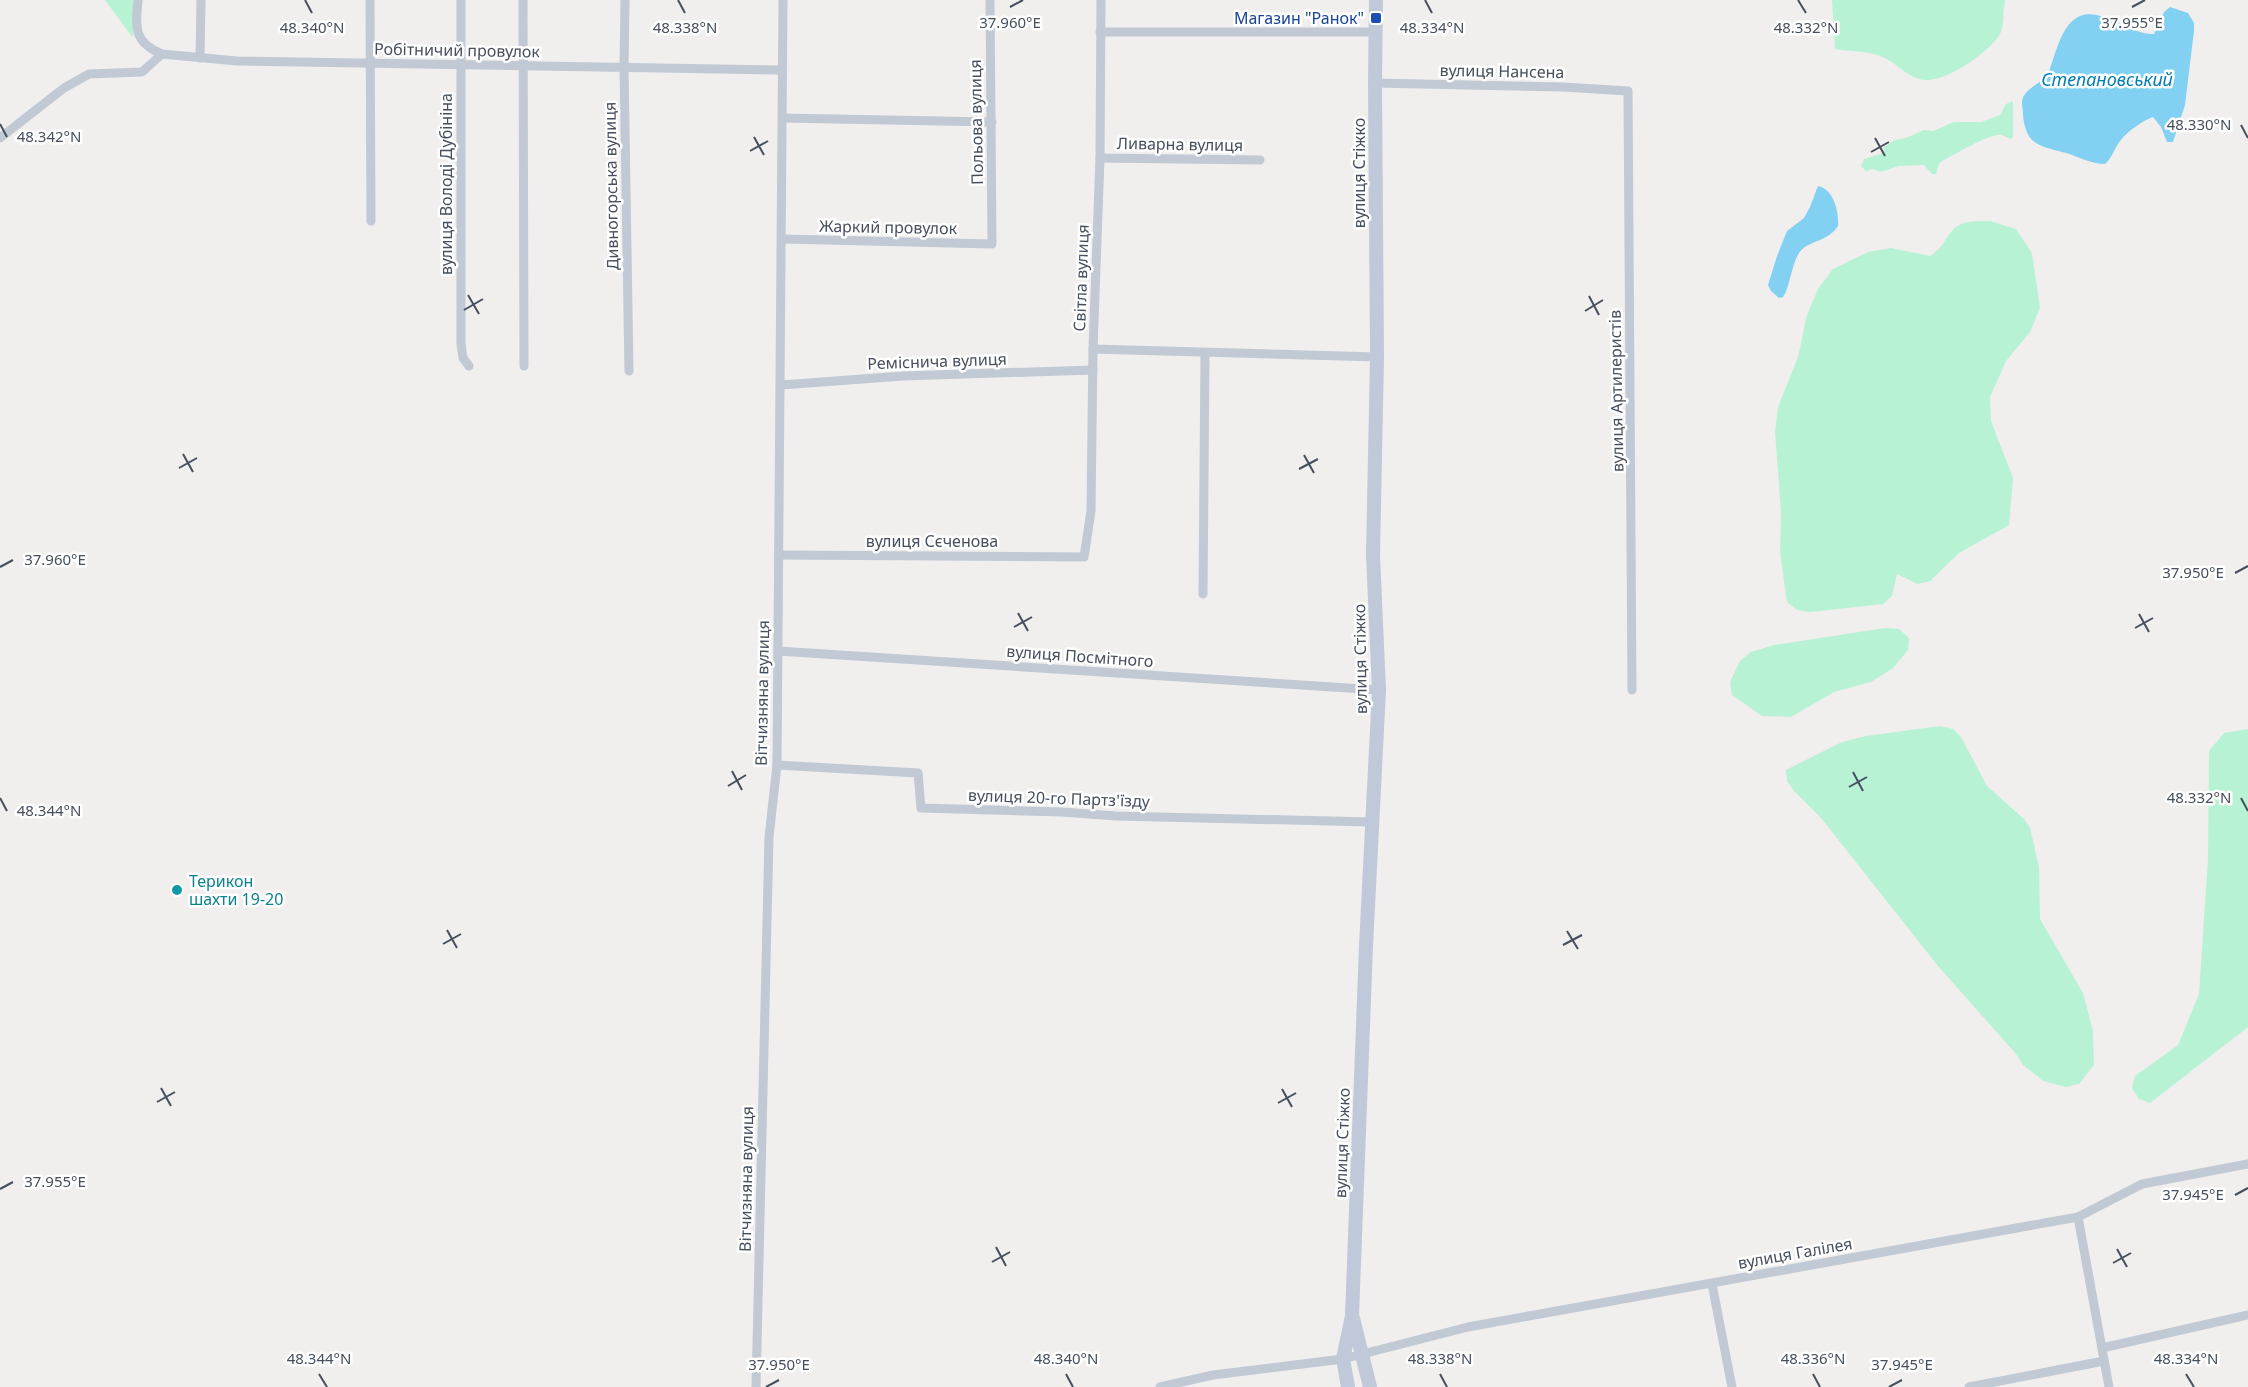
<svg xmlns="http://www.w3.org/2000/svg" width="2248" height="1387" viewBox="0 0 2248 1387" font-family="'Noto Sans',sans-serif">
<rect width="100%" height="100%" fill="#f1eeee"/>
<g fill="#b8f2d4">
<polygon points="105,0 134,0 133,38"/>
<path d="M1832,0H2005C2003,9 2004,24 2001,32C1992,51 1946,82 1925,80C1910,79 1897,64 1885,58C1869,50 1851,52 1835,49Z"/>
<path d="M2013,101V137L2011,139C2008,138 2005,136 2001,135C1990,133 1955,155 1942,161L1939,164L1936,174H1932L1924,165L1899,166L1880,172L1873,169L1866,171L1861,166L1864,159L1883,153L1884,147L1895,140L1906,138L1924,130L1933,131L1954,122H1981L2000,115L2006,104Z"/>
<path d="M1990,221L2016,229L2032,253L2040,308L2030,332L2006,361L1990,397L1991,421L2013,478L2009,525L1959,553L1930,581L1918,584L1897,574L1892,596L1883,604L1810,612L1797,610L1787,602L1780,553L1781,512L1775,431L1778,407L1798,357L1807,315L1818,289L1833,269L1868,252L1891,248L1930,256C1944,248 1945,236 1956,227C1965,220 1979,221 1990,221Z"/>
<polygon points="1885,628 1899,629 1909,638 1908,650 1893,668 1871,682 1834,692 1791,717 1762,716 1732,695 1730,682 1740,661 1751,652 1774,645"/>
<polygon points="1940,726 1953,729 1961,737 1987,786 2024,819 2030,828 2039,867 2040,919 2083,993 2093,1031 2094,1065 2079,1084 2066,1087 2043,1081 2023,1065 2016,1054 1938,966 1821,818 1794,791 1787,781 1786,770 1842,742 1866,736"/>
<polygon points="2248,729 2248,1027 2150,1103 2139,1099 2132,1088 2135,1076 2178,1045 2199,994 2208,859 2209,751 2224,733"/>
</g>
<g fill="#82d1f2">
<path d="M2170,7L2188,13L2194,23V31L2185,105L2173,142H2167L2161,127L2153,117C2142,121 2128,131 2121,140C2114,148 2113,157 2105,164C2091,164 2079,157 2066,153C2040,146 2026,146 2023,115C2023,111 2022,105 2022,101C2024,87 2044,84 2049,71C2056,54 2061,24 2080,16C2101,7 2133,36 2154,34L2164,12Z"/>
<path d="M1818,186C1834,189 1839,212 1838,226C1828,242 1808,240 1799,253C1791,266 1790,287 1783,297L1779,298L1771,291L1768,285L1777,256L1787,231L1804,218L1810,207Z"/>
</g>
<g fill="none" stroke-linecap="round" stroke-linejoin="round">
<g stroke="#c0c9d4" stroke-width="9">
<polyline points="370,0 371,221"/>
<polyline points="461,0 461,344 463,358 469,366"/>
<polyline points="523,0 524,366"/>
<polyline points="625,0 624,68 629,371"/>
<path d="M138,1C135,27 134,43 162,54L237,61L781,70"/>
<polyline points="1100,32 1376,32"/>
<polyline points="200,58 201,0"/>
<polyline points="1375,83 1563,87 1628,91 1632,690"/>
<polyline points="783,118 992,122"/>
<polyline points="0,138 64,88 89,74 142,72 162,54"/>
<polyline points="1100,158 1260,160"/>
<polyline points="783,239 992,244 990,0"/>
<polyline points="1093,349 1377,357"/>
<polyline points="781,385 903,376 1093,370"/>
<polyline points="779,555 1084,557 1091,511 1093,349 1100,158 1101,0"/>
<polyline points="1203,594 1205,354"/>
<polyline points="778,651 1379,690"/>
<polyline points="777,765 918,773 921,808 1062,812 1116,816 1372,822"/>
<polyline points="2078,1217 2109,1387"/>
<polyline points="1712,1284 1732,1387"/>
<polyline points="2102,1348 2248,1315"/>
<polyline points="756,1387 769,837 777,765 783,0"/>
<polyline points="1160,1387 1213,1375 1343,1359 1468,1327 2078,1217 2142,1184 2248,1164"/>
<polyline points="1969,1387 2104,1361"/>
</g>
<g stroke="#bfc9d9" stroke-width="14">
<polyline points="1353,1318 1370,1387"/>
<polyline points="1348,1387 1343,1359 1352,1316 1366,946 1379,690 1373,555 1377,357 1375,83 1376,0"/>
</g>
</g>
<path fill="none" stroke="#454f5d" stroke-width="2" d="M305,0L312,13M678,0L685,13M1425,0L1432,13M1798,0L1806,13M1010,7L1023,0M2132,7L2145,0M0,124L7,137M2241,125L2248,138M754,137L764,155M1875,138L1885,156M750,151L768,141M1871,152L1889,142M468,295L479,314M1589,296L1599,315M464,310L483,299M1585,311L1603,300M183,454L193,472M1304,455L1314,473M179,468L197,458M1299,469L1318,459M0,567L13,560M2235,573L2248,566M1018,613L1028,631M2139,614L2149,632M1014,627L1032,617M2135,628L2153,618M732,771L742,790M1853,772L1863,791M728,786L746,775M1849,787L1867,777M0,798L7,811M2241,798L2248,811M447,930L457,948M1567,931L1578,949M443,944L461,934M1563,945L1582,935M161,1088L171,1106M1282,1089L1292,1107M157,1102L175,1092M1278,1103L1296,1093M0,1189L13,1182M2235,1195L2248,1188M996,1247L1006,1266M2117,1249L2127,1267M992,1262L1010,1252M2113,1263L2131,1253M319,1374L327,1387M1066,1374L1073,1387M1440,1374L1447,1387M1813,1374L1820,1387M2186,1374L2194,1387M766,1387L779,1380M1889,1387L1902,1380"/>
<rect fill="#1a4fb4" stroke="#fff" stroke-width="2" x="1370" y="12" width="12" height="12" rx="3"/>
<circle fill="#0f9aa8" stroke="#fff" stroke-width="2" cx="177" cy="890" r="6"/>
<g text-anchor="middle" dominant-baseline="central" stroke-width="5" stroke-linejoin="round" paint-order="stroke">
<g font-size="16" fill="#164399" stroke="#fff" text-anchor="end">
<text x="1364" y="18">Магазин "Ранок"</text>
</g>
<g font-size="16" fill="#454f5d" stroke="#fff">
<text transform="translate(457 50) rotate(1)">Робітничий провулок</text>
<text transform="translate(1502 71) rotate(1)">вулиця Нансена</text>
<text transform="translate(976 122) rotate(-91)">Польова вулиця</text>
<text transform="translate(1180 144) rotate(1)">Ливарна вулиця</text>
<text transform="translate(1359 173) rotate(-90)">вулиця Стіжко</text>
<text transform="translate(446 184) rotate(-90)">вулиця Володі Дубініна</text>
<text transform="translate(611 186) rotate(-91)">Дивногорська вулиця</text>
<text transform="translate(888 227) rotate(1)">Жаркий провулок</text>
<text transform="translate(1081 278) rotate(-88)">Світла вулиця</text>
<text transform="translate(937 361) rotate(-2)">Реміснича вулиця</text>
<text transform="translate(1616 391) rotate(-91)">вулиця Артилеристів</text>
<text x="932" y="541">вулиця Сєченова</text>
<text transform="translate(1080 656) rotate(4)">вулиця Посмітного</text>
<text transform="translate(1360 659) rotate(-91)">вулиця Стіжко</text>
<text transform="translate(762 693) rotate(-89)">Вітчизняна вулиця</text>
<text transform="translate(1059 798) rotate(2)">вулиця 20-го Партз'їзду</text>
<text transform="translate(1342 1143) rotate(-88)">вулиця Стіжко</text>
<text transform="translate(746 1179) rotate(-89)">Вітчизняна вулиця</text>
<text transform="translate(1795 1253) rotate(-10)">вулиця Галілея</text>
</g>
<g font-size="16" fill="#0d838f" stroke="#fff" text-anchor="start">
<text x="189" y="881">Терикон<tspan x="189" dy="18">шахти 19-20</tspan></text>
</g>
<g font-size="18" font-style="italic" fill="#017eb3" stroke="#fff">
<text x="2107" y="79">Степановський</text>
</g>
</g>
<g font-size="15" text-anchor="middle" fill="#454f5d" stroke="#fff" stroke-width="5" stroke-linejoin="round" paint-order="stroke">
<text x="1010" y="28">37.960°E</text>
<text x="2132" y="28">37.955°E</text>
<text x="312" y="33">48.340°N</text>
<text x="685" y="33">48.338°N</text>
<text x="1432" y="33">48.334°N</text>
<text x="1806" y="33">48.332°N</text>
<text x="2199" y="130">48.330°N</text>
<text x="49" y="142">48.342°N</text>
<text x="55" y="565">37.960°E</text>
<text x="2193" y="578">37.950°E</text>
<text x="2199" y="803">48.332°N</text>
<text x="49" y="816">48.344°N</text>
<text x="55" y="1187">37.955°E</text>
<text x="2193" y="1200">37.945°E</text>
<text x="319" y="1364">48.344°N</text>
<text x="1066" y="1364">48.340°N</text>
<text x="1440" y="1364">48.338°N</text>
<text x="1813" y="1364">48.336°N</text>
<text x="2186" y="1364">48.334°N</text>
<text x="779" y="1370">37.950°E</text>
<text x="1902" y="1370">37.945°E</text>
</g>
</svg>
